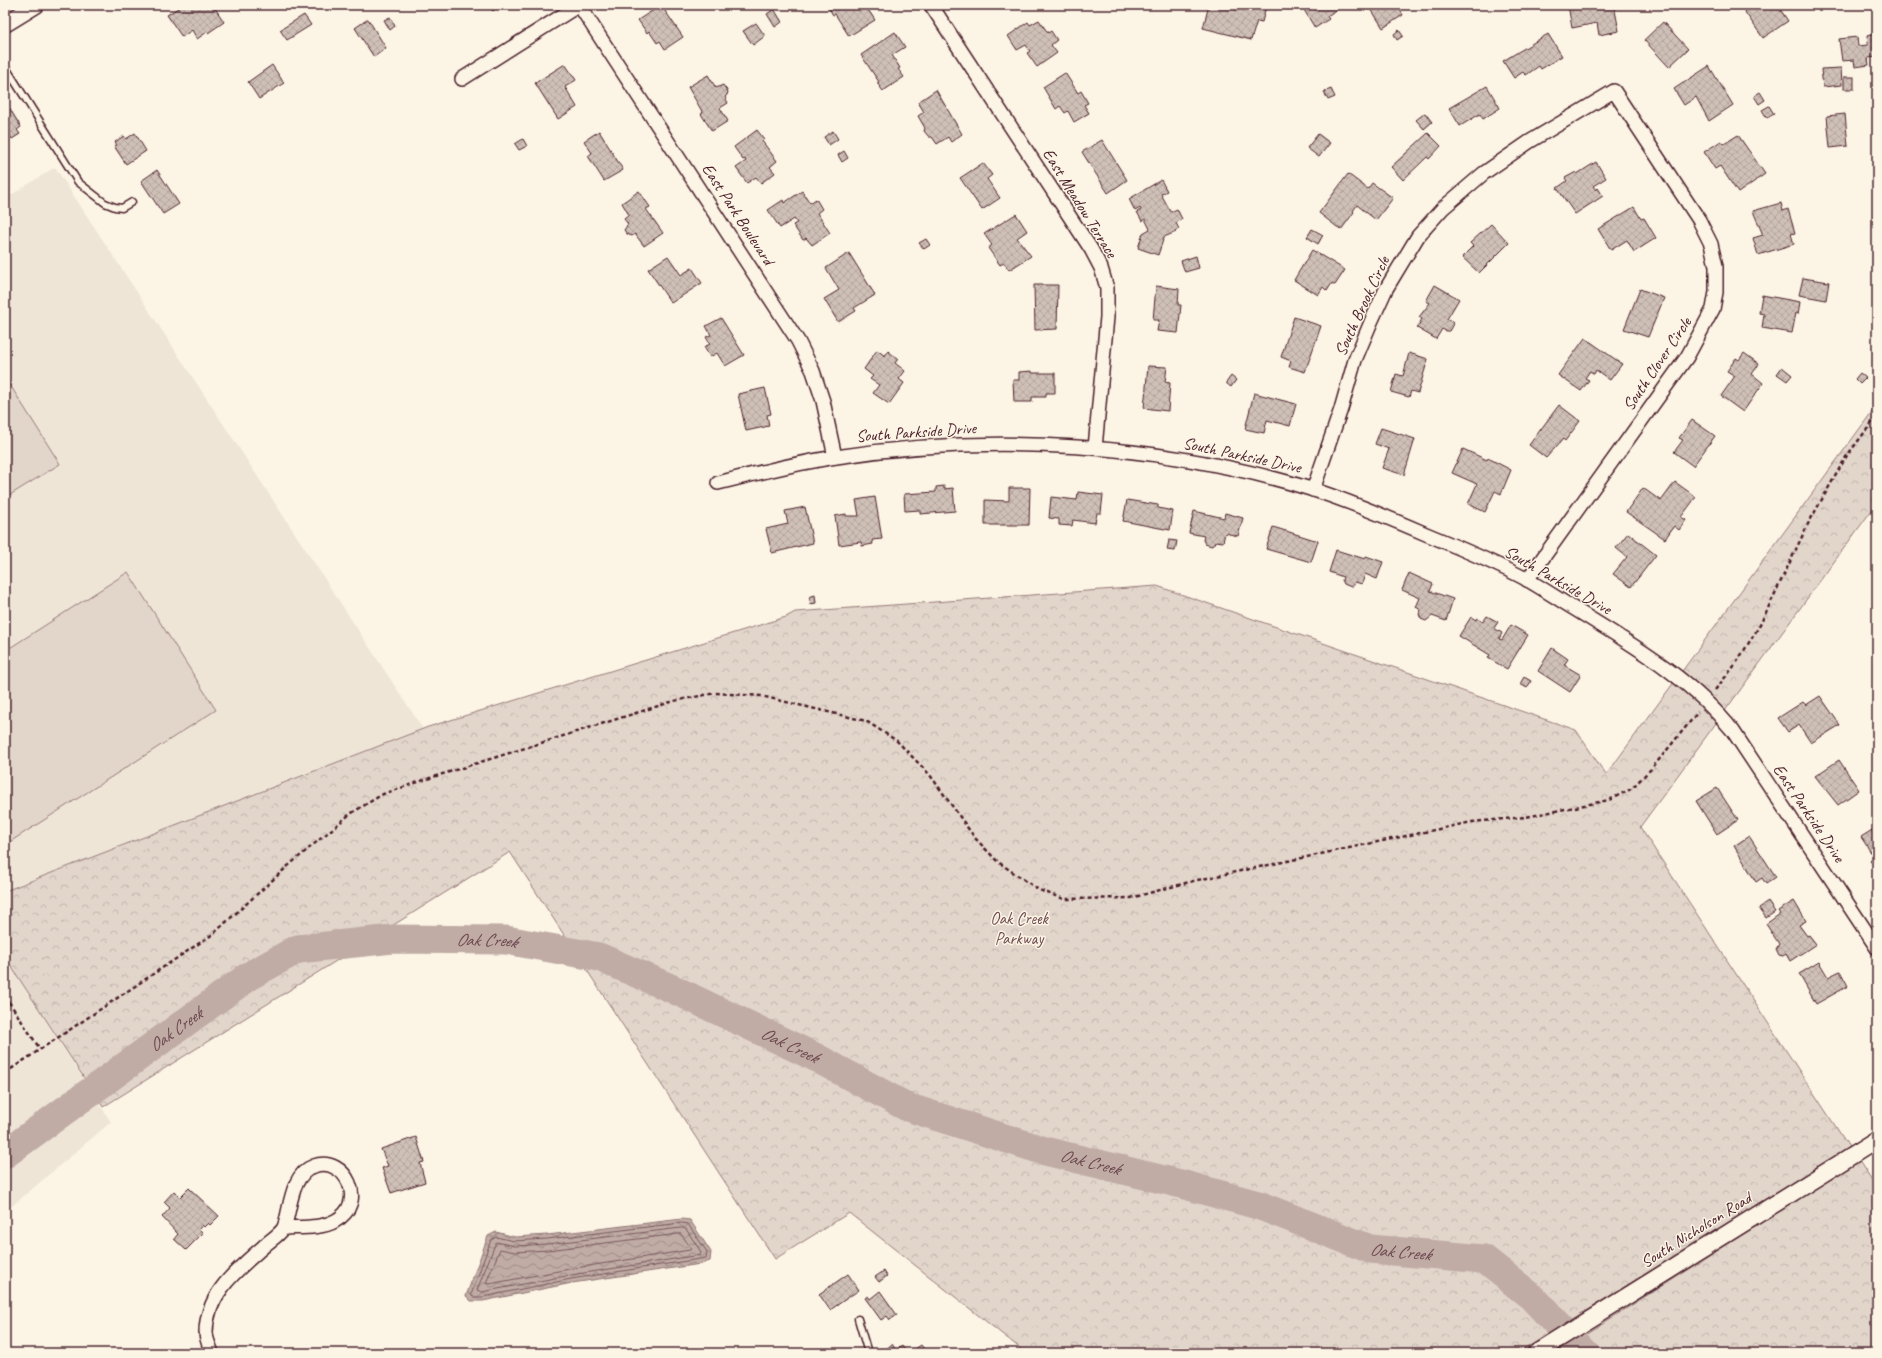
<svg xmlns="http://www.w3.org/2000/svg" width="1882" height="1358" viewBox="0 0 1882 1358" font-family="Caveat,sans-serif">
<defs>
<pattern id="forest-crowns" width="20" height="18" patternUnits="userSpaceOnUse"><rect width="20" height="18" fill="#e2d5ca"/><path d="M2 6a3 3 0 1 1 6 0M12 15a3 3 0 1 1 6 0" fill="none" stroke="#c3b6ae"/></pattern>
<pattern id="water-waves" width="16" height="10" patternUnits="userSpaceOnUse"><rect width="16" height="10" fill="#c0aca5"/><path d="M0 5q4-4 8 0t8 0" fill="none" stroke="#9e8b87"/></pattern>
<pattern id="building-cross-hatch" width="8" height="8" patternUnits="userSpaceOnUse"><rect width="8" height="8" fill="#cfc0b7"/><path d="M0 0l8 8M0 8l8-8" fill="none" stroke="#b3a59e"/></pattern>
</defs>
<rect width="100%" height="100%" fill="#fcf5e5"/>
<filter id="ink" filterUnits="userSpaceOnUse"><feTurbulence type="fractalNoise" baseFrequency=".025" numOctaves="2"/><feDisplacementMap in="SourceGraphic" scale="8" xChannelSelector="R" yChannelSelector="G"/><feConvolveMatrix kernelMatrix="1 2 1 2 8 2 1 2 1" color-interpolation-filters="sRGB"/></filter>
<g filter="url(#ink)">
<g fill="#eee5d7">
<polygon points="55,167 423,729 5,891 5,199"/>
<polygon points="5,957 111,1122 5,1212"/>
</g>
<g fill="#e2d5ca" stroke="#967a7a">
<polygon points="5,377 60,464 5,498"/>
<polygon points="128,572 216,710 5,845 5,651"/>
</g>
<g fill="url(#forest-crowns)" stroke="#967a7a">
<polygon points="1877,405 1877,503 1640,827 1849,1147 1518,1353 1026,1353 849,1213 775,1259 510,852 103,1107 5,957 5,891 428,727 786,617 795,612 1157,586 1576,730 1606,775"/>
<polygon points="1859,1161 1877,1189 1877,1353 1556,1353"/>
</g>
<polygon fill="url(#water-waves)" stroke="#917474" points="682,1219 690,1220 711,1252 710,1261 701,1264 572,1283 483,1301 471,1301 466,1296 488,1236 496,1232 515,1237 547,1235"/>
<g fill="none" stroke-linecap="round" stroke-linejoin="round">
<g stroke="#79575c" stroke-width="1">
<polygon points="682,1223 688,1224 707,1252 706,1258 571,1279 483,1297 473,1297 471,1295 491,1240 496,1237 514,1241 547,1239"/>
<polygon points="682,1228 686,1229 701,1252 700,1255 571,1275 482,1292 477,1290 496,1242 515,1246 547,1244"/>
<polygon points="681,1234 691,1248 690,1250 569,1269 489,1284 486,1283 500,1249 515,1252 548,1250"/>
</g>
<path stroke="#c0aca5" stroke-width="29" id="s1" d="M5,1154L249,976L298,949L393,939L506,940L599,957L675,990L815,1057L907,1107L1045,1151L1181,1184L1258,1205L1370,1249L1484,1259L1532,1297L1585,1353"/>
</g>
<g fill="url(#building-cross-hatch)" stroke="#4a1f2b">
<polygon points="183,5 213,5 224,22 208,33 207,32 197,39 192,30 182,37 167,15"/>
<polygon points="488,5 499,5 493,11"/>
<polygon points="661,5 683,37 665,49 660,41 657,43 649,31 647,33 638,20"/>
<polygon points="827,5 865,5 875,20 849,36 835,14 833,15"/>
<polygon points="1209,5 1219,5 1238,10 1240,5 1266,6 1262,22 1257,21 1251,40 1203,28"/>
<polygon points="1301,5 1344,5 1327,16 1329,19 1315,28"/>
<polygon points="1378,5 1397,5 1403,15 1383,28 1371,9"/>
<polygon points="1521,5 1529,5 1528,10 1521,9"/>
<polygon points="1568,5 1614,5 1619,31 1599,35 1597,23 1572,28"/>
<polygon points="1740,5 1773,5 1775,8 1778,6 1788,21 1763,38"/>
<polygon points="774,9 782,22 775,27 767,14"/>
<polygon points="304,15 311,25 287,40 280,30"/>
<polygon points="390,17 395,26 390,30 384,20"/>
<polygon points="368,19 386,48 374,57 355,28"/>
<polygon points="1039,20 1048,33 1051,31 1057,40 1051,45 1057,53 1037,67 1027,53 1030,51 1026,45 1017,50 1008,36 1028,22 1030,25"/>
<polygon points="1663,22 1688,49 1669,67 1644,40"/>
<polygon points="756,23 765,36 753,45 743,31"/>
<polygon points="1399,30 1403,36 1397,40 1394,34"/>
<polygon points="895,32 905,47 892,55 900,68 898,69 904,77 883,91 877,83 879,82 861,55"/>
<polygon points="1877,33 1877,57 1868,58 1869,65 1855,67 1854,60 1842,61 1839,39 1857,37 1858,46 1868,45 1867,35"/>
<polygon points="1548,34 1562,56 1541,69 1539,66 1526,75 1523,72 1514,78 1503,61"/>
<polygon points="565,64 576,80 565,87 577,107 558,119 535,83"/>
<polygon points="272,65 284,83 259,99 248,82"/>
<polygon points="1709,66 1733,105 1709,121 1696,97 1684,105 1674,89"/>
<polygon points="1841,68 1842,85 1823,87 1821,69"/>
<polygon points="1065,73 1078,93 1081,91 1088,103 1084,105 1089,113 1074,122 1068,111 1065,113 1060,106 1056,109 1043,87"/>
<polygon points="708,75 716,88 723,85 728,92 727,95 725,97 728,103 720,108 728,121 712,131 701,114 703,113 688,87"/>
<rect x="1844" y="77" width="10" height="12"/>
<polygon points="1487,86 1500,108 1483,119 1480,114 1460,126 1449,108"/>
<polygon points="1331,89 1335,97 1328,100 1324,92"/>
<polygon points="936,90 962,134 951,142 948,137 937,144 932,137 929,137 924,131 925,128 918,116 924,112 918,102"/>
<polygon points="1760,92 1765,100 1759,104 1754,96"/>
<polygon points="5,101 21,127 17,130 20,134 12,139 9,134 5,136"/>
<polygon points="1769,106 1774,114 1767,118 1762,110"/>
<polygon points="1425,113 1432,122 1424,129 1416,120"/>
<polygon points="1845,114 1848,146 1830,148 1827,116"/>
<polygon points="757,130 764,139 762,141 777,161 770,167 775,173 761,183 756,177 747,183 736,168 746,161 745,159 743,160 734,147"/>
<polygon points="599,131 623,170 604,181 588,156 592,153 584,141"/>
<polygon points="833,131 838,139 829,145 824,137"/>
<polygon points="135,133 146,151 126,164 114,146 117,145 115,142 124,136 126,139"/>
<polygon points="1428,133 1441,146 1429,159 1427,157 1403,180 1391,167"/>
<polygon points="1318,134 1330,143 1319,157 1307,148"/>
<polygon points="1738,135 1765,174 1738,193 1720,166 1715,169 1704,152 1721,141 1724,144"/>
<polygon points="523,139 527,146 519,150 515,144"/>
<polygon points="1102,140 1127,180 1108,193 1082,152"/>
<polygon points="844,151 848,158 842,162 838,155"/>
<polygon points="1596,162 1606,178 1593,186 1596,190 1598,188 1603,196 1575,214 1557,188 1567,181 1565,178 1576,172 1577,174"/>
<polygon points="983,163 992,175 987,179 1000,198 982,210 960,178"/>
<polygon points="157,170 179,204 163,214 141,181"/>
<polygon points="1348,174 1368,189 1372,183 1393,198 1376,220 1357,205 1353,211 1354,212 1341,230 1319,213"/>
<polygon points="1161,180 1167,191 1161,194 1171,212 1177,209 1182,219 1176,223 1179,229 1175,231 1176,232 1164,237 1158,255 1138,248 1143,233 1150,229 1145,219 1142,221 1137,212 1141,210 1140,208 1135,211 1129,199"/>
<polygon points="639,191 650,207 646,209 663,233 644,246 635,234 632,236 627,234 624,230 628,224 624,219 629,215 622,203"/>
<polygon points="802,191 810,203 816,199 822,209 817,213 830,233 812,245 806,238 803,240 793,225 797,223 794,219 780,228 768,210 783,200 784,203"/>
<polygon points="1781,203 1783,211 1788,209 1795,233 1791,234 1794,244 1758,255 1753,238 1763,235 1753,211"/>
<polygon points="1634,207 1641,219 1644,218 1656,238 1634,252 1627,240 1611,250 1598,229"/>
<polygon points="1016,214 1027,231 1017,238 1031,256 1009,270 1004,263 1000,265 988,248 992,245 984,234"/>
<polygon points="1491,224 1509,243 1479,273 1462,257 1473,246 1470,243"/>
<polygon points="1312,229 1323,235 1318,244 1307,237"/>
<polygon points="926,239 930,245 924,249 919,243"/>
<polygon points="1312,250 1345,270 1335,285 1332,283 1327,291 1323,287 1318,295 1294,280"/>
<polygon points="849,253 875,295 854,308 856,311 838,322 824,299 839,290 826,268"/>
<polygon points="668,256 681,275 692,268 702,283 671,303 648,269"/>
<polygon points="1196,256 1199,268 1185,272 1181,261"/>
<polygon points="1803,278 1829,282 1826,300 1799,295"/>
<polygon points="1034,285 1058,285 1057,329 1035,330"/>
<polygon points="1435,285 1459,299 1447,319 1452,321 1453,324 1449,331 1446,331 1442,329 1436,339 1417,328 1422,319 1419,317 1430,303 1426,301"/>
<polygon points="1156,286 1179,289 1178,305 1181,305 1178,333 1157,331 1159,320 1153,320"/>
<polygon points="1640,289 1664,298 1648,337 1624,329"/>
<polygon points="1762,295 1800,302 1798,314 1796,313 1792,333 1762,328 1764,314 1759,313"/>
<polygon points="1294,317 1321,326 1305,372 1289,367 1291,361 1281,357"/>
<polygon points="721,318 744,355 725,366 717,353 710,357 704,347 710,344 706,337 711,335 706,326"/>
<polygon points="1585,338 1622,364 1610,380 1596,370 1594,374 1590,371 1585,378 1589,380 1581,391 1558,375"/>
<polygon points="877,350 885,356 888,351 898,359 895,363 905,371 899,379 904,383 889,404 873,393 879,385 870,379 873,376 864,369"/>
<polygon points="1409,353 1428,359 1418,393 1411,391 1409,397 1391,392 1396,374 1403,376"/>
<polygon points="1744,353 1759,364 1752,374 1763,383 1743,412 1721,396 1735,376 1727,371 1736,358 1739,360"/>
<polygon points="1148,366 1167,367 1165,382 1170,383 1168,411 1144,408"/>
<polygon points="1782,367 1792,375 1787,381 1777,374"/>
<polygon points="1032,371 1032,373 1055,373 1055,393 1046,393 1046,397 1032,397 1032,402 1014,402 1013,380 1019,380 1019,372"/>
<polygon points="1860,373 1866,378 1860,384 1855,379"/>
<polygon points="1231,376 1236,380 1231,387 1226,383"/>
<polygon points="765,388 771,414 767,415 769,426 746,431 738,394"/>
<polygon points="1254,393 1296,404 1290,426 1267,420 1264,433 1245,429"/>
<polygon points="1559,405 1580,421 1565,441 1563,439 1546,458 1529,445"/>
<polygon points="1692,420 1715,436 1693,466 1674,452 1683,440 1679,438"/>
<polygon points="1381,428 1415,439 1404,475 1382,468 1389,449 1375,444"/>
<polygon points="1463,449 1487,460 1488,458 1511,470 1501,494 1495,491 1485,512 1468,504 1477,484 1452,473"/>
<polygon points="1675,482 1696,497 1681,517 1686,520 1679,530 1674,526 1665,539 1626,512 1643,488 1661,501"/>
<polygon points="944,486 944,489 953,488 955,511 920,514 920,510 905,511 904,494 936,492 936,487"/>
<polygon points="1009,488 1030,488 1029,525 985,525 985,500 1009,501"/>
<polygon points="1078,492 1103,495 1101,513 1097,513 1095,523 1073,520 1072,526 1059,525 1059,519 1049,518 1051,497 1077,500"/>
<polygon points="875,497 882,539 872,540 873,544 862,546 861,542 839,545 835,516 846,514 846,516 859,516 856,500"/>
<polygon points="1127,500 1158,505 1158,508 1173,511 1170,530 1123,521"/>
<polygon points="805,507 813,543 772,553 766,529 788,524 785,511"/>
<polygon points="1194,511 1224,518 1225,513 1243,518 1238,536 1225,533 1223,542 1216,541 1212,546 1205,544 1203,540 1204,536 1189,533"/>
<polygon points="1273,527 1318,541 1311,562 1266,549"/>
<polygon points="1628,533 1656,555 1631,587 1613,574 1627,557 1616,548"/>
<polygon points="1169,540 1177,541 1175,551 1167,550"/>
<polygon points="1336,550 1365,559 1366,556 1383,562 1377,579 1365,574 1362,584 1355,582 1354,585 1351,587 1344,584 1342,580 1343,577 1329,572"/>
<polygon points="1409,573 1433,584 1430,591 1453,599 1446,621 1432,616 1426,621 1421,619 1419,614 1421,610 1416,607 1420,598 1402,590"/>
<polygon points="815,595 816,603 811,604 809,597"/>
<polygon points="1487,616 1498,622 1494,628 1502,633 1499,639 1502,640 1511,625 1528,635 1507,669 1488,658 1490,655 1459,636 1471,617 1476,620 1477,618 1483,622"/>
<polygon points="1552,648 1568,659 1564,665 1581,675 1570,692 1538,671"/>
<polygon points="1524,677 1531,681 1527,688 1520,684"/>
<polygon points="1820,696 1840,725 1811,743 1799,725 1788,732 1778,718 1803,702 1806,705"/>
<polygon points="1877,730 1877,737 1875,738 1872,733"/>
<polygon points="1839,760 1859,790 1838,805 1815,776"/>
<polygon points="1717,788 1738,820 1717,834 1696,801"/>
<polygon points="1877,827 1877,871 1870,860 1874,857 1861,837"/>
<polygon points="1749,836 1776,877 1766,884 1762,878 1756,882 1734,846"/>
<polygon points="1794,901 1806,921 1799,925 1807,936 1809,935 1816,944 1790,961 1786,954 1783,956 1779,955 1776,949 1779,944 1766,924 1780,914 1778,911"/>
<polygon points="1768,902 1775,912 1766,918 1759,908"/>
<polygon points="1819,962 1828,977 1840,971 1848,986 1816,1004 1799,974"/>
<polygon points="416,1137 424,1162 420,1163 425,1182 391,1193 382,1168 388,1166 381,1149"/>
<polygon points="189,1188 219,1216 210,1225 208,1223 204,1227 202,1225 199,1229 203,1233 186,1250 174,1239 178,1234 162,1217 170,1208 164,1202 174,1191 180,1197"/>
<polygon points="884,1271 887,1276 879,1282 875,1277"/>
<polygon points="848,1274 859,1290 830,1310 819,1294"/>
<polygon points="880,1291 897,1315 890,1320 887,1316 881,1320 865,1298 868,1296 870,1299"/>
<polygon points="892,1344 896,1350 902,1346 907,1353 887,1353 885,1350"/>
<polygon points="921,1345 927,1353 909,1353"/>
</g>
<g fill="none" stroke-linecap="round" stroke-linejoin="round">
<g stroke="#4a1f2b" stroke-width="9">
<g id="service">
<polyline points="5,66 78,182 105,203 115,207 122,208 132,202"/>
<polyline points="858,1319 868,1353"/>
</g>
</g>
<g stroke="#4a1f2b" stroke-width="16">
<g id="minor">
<polyline points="579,5 798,341 813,371 823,401 835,457"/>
<polyline points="931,5 1091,249 1101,268 1107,288 1107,317 1095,448"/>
<polyline points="462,79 579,5"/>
<path d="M718,483C757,473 796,463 836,457C991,433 1164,443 1314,490C1352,502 1389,518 1426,534C1460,548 1494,562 1526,579C1542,588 1558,599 1573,608C1631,644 1690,677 1733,731L1877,948"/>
<polyline points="1313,490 1341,409 1355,360 1371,322 1386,289 1418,236 1443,208 1484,173 1529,142 1614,91 1699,220 1711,244 1716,266 1716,292 1713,309 1687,357 1527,580"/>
<path d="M212,1353C210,1347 206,1339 206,1333C206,1294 237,1270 263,1247C269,1241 278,1236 283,1229C285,1226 286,1221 287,1217C291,1200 294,1173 314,1166C345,1155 369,1203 335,1221C321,1229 299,1227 284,1228"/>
</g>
</g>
<g stroke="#4a1f2b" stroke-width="19">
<g id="tertiary">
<polyline points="5,24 36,5"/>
<polyline points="1536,1353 1877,1140"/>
</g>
</g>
<g stroke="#4a1f2b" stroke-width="2.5" stroke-dasharray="4 3" stroke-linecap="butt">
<polyline points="1715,690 1735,665 1760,625 1808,524 1846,457 1877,416"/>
<polyline points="5,996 40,1049"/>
<polyline points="5,1073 213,934 288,866 350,814 383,794 430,778 674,701 715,693 761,696 866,721 897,741 930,775 975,838 998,862 1039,890 1064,899 1131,898 1193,881 1472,822 1526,817 1609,800 1631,789 1653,767 1698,712"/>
</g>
<use href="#service" stroke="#fcf5e5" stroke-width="6"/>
<use href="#minor" stroke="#fcf5e5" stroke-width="13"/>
<use href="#tertiary" stroke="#fcf5e5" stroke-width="16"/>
</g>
</g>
<g text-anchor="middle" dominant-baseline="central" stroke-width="3" stroke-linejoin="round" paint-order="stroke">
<g font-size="17" fill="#4a1f2b" stroke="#fcf5e5">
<text transform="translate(1080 203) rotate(58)">East Meadow Terrace</text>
<text transform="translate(738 214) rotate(57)">East Park Boulevard</text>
<text transform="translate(1362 306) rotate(-65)">South Brook Circle</text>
<text transform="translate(1657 364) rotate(-56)">South Clover Circle</text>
<text transform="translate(916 432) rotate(-4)">South Parkside Drive</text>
<text transform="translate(1242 455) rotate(12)">South Parkside Drive</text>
<text transform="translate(1558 580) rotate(30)">South Parkside Drive</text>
<text transform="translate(1809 813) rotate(56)">East Parkside Drive</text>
<text transform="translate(1696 1230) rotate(-32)">South Nicholson Road</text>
</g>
<g font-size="17" fill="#704c53" stroke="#fcf5e5">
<text x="1019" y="918">Oak Creek<tspan x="1019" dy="20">Parkway</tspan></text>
</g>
<g font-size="18" font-style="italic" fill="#6d4950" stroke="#fcf5e5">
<text stroke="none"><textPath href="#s1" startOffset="547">Oak Creek</textPath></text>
<text stroke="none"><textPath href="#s1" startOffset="211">Oak Creek</textPath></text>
<text stroke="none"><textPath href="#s1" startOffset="871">Oak Creek</textPath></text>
<text stroke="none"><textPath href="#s1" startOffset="1195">Oak Creek</textPath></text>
<text stroke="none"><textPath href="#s1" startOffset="1519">Oak Creek</textPath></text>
</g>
</g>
<rect width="1882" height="1358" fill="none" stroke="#fcf5e5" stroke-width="20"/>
<rect x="10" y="10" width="1862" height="1338" fill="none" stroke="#4a1f2b" stroke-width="1.5" filter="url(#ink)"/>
</svg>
